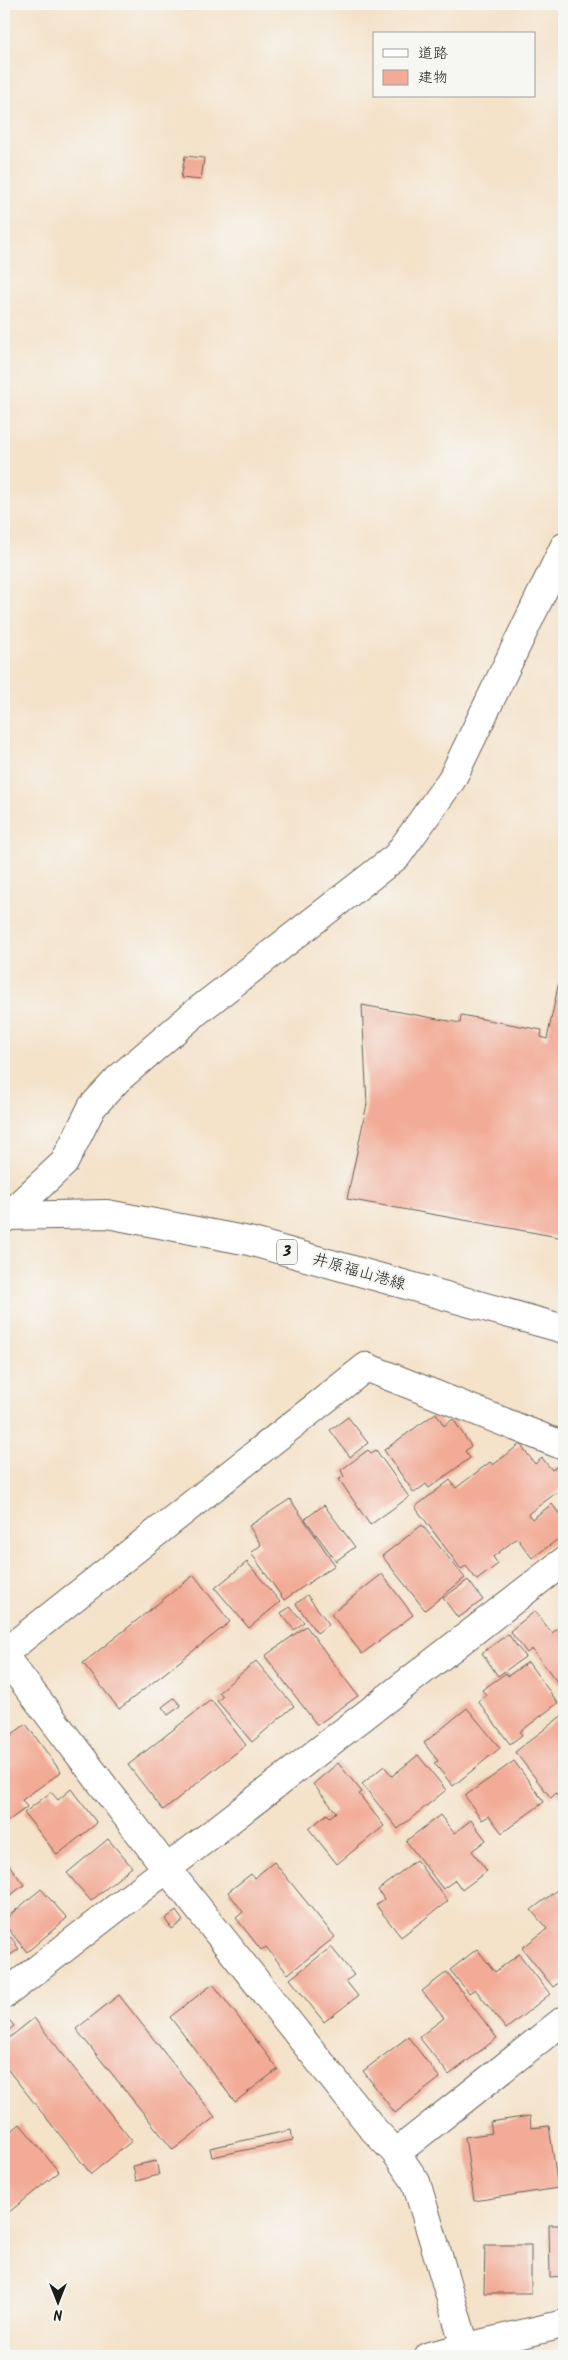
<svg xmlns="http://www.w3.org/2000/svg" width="568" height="2360" viewBox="0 0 568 2360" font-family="Kalam,'Klee One',sans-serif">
<rect width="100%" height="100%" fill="#f6f6f2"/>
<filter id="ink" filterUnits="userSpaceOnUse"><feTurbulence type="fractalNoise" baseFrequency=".02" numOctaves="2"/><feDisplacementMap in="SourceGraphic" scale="10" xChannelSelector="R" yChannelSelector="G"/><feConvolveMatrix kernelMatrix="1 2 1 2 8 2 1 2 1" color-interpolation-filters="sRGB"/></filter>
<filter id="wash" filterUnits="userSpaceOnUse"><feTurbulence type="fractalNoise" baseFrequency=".0096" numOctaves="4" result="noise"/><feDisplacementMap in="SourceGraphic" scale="20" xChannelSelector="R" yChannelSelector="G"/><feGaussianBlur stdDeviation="1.12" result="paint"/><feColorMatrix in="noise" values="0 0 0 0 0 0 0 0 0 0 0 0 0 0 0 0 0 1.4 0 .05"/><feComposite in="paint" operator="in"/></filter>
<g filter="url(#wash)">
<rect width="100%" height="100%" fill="#f4e2c9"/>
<g id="blocks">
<g fill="#f2ab96">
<polygon points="185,156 204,158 201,180 181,178"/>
<polygon points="563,962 564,1238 347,1199 367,1104 362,1005 460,1023 461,1015 542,1030 541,1037 547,1039"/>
<polygon points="436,1413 444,1426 453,1419 471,1446 465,1451 470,1458 429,1488 426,1484 414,1493 384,1450"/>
<polygon points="348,1417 368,1443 350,1457 330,1430"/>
<polygon points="520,1444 535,1464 542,1458 552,1470 559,1465 564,1472 564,1487 528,1514 532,1519 552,1504 564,1520 564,1535 532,1558 517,1538 493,1557 498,1564 477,1580 466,1566 461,1569 415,1507 450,1480 456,1488 490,1462 493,1465"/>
<polygon points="368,1450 371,1453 376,1450 409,1497 370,1525 339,1479 344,1477 341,1470"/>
<polygon points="290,1499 335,1565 284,1600 251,1553 261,1545 249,1526"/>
<polygon points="324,1505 355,1547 336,1561 305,1519"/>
<polygon points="422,1525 465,1578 425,1610 382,1556"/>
<polygon points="247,1562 280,1602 249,1628 215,1588"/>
<polygon points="382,1574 413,1615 362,1654 331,1614"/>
<polygon points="194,1575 230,1622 119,1709 83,1663"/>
<polygon points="468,1580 483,1600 458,1618 443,1598"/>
<polygon points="307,1595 329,1624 317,1633 296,1604"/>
<polygon points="290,1607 304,1622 294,1630 281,1613"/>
<polygon points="535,1611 552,1633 564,1624 564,1691 532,1649 527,1653 510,1631"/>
<polygon points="306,1626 358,1696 317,1725 265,1656"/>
<polygon points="508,1634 525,1657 498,1676 482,1653"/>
<polygon points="256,1661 294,1706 252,1742 217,1701 223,1696 219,1692"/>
<polygon points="528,1662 558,1703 520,1732 522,1735 510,1744 478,1701 486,1695 482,1690 506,1673 508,1676"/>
<polygon points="174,1698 181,1706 168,1715 162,1707"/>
<polygon points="211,1700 246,1745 163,1810 128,1765"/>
<polygon points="467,1708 500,1748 453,1786 434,1763 438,1761 424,1743"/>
<polygon points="564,1714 564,1793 559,1797 556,1793 551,1798 515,1752"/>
<polygon points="26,1724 61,1772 22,1800 27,1807 4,1824 4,1740"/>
<polygon points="418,1755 446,1790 398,1829 362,1784 384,1766 392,1776"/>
<polygon points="514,1761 544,1802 502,1833 489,1816 482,1820 465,1796"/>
<polygon points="338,1763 362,1792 359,1794 384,1826 337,1864 309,1829 327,1814 330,1817 336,1812 313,1784"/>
<polygon points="71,1789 97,1823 57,1855 24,1813 51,1792 58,1800"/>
<polygon points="440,1815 454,1833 471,1820 486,1840 472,1851 487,1871 462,1890 455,1880 443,1889 406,1841"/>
<polygon points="108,1839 132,1867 91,1901 67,1873"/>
<polygon points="4,1858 24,1885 4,1900"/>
<polygon points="416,1860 448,1901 401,1937 376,1905 384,1899 378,1890"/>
<polygon points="274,1862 335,1937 288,1974 266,1947 261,1950 236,1918 243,1912 228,1892 251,1874 254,1878"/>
<polygon points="41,1889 67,1918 27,1952 4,1924 4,1920"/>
<polygon points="557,1890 564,1899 564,1979 553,1987 522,1948 547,1929 531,1910"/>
<polygon points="176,1911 183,1921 172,1929 165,1919"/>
<polygon points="11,1937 19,1949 9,1956 4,1947 4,1942"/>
<polygon points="331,1947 354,1975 346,1981 358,1996 324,2022 290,1979"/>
<polygon points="477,1949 495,1972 519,1954 550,1994 506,2029 475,1989 469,1993 450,1970"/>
<polygon points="447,1972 497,2038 449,2075 419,2037 444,2018 422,1991"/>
<polygon points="213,1984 278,2069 235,2102 170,2017"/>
<polygon points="119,1995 215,2117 173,2150 76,2029"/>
<polygon points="34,2018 132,2141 91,2174 4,2065 4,2042"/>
<polygon points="10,2021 14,2026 4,2034 4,2026"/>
<polygon points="408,2037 440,2078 395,2113 363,2071"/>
<polygon points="530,2116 531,2128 549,2126 558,2188 474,2201 465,2137 492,2133 490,2122"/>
<polygon points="20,2124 59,2172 4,2216 4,2137"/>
<polygon points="291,2130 293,2140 212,2157 210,2148"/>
<polygon points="156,2161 159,2175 136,2181 133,2166"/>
<polygon points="549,2225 564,2225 564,2276 550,2277"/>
<polygon points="485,2245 531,2245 531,2293 484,2293"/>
</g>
</g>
</g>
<g filter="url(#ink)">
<use href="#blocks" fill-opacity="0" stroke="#686159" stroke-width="1"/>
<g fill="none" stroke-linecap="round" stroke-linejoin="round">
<g stroke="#686159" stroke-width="30">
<g id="minor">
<polyline points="4,1219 64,1163 92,1107 118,1079 195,1013 397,856 452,779 564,547"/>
<polyline points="4,1653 366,1367 564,1446"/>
<polyline points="4,1656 167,1869 374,2130 396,2153 416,2182 468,2356"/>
<polyline points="4,1995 564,1561"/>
<polyline points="396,2153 564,2020"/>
<polyline points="429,2356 564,2324"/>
</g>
</g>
<g stroke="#686159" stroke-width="30">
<polyline id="major" points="4,1216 107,1214 249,1241 564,1329"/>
</g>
<use href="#minor" stroke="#fff" stroke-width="28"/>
<use href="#major" stroke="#fff" stroke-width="28"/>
</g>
</g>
<g text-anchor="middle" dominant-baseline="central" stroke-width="4.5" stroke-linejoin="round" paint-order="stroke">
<rect fill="#f6f6f2" stroke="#5d5d5c" stroke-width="1" x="277" y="1239.5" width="20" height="25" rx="4"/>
<g font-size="15" font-weight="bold" fill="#1c1c1c">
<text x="287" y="1252">3</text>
</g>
<g font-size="16" fill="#1c1c1c" stroke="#f6f6f2">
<text transform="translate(359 1272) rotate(16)">井原福山港線</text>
</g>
</g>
<rect width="568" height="2360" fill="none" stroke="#f6f6f2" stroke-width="20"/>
<rect x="373" y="32" width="162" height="65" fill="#f6f6f2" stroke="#9f9f9c"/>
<rect x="383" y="49" width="25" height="8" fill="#ffffff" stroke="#9f9f9c"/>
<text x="418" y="58" font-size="15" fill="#1c1c1c">道路</text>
<rect x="383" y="70" width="25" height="15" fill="#f2ab96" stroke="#9f9f9c"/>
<text x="418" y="82" font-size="15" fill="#1c1c1c">建物</text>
<g transform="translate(58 2302) rotate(180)" stroke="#f6f6f2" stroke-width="4" paint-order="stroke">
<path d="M0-4L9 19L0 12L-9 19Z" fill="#1c1c1c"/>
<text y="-8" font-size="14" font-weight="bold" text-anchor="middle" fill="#1c1c1c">N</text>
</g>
</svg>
